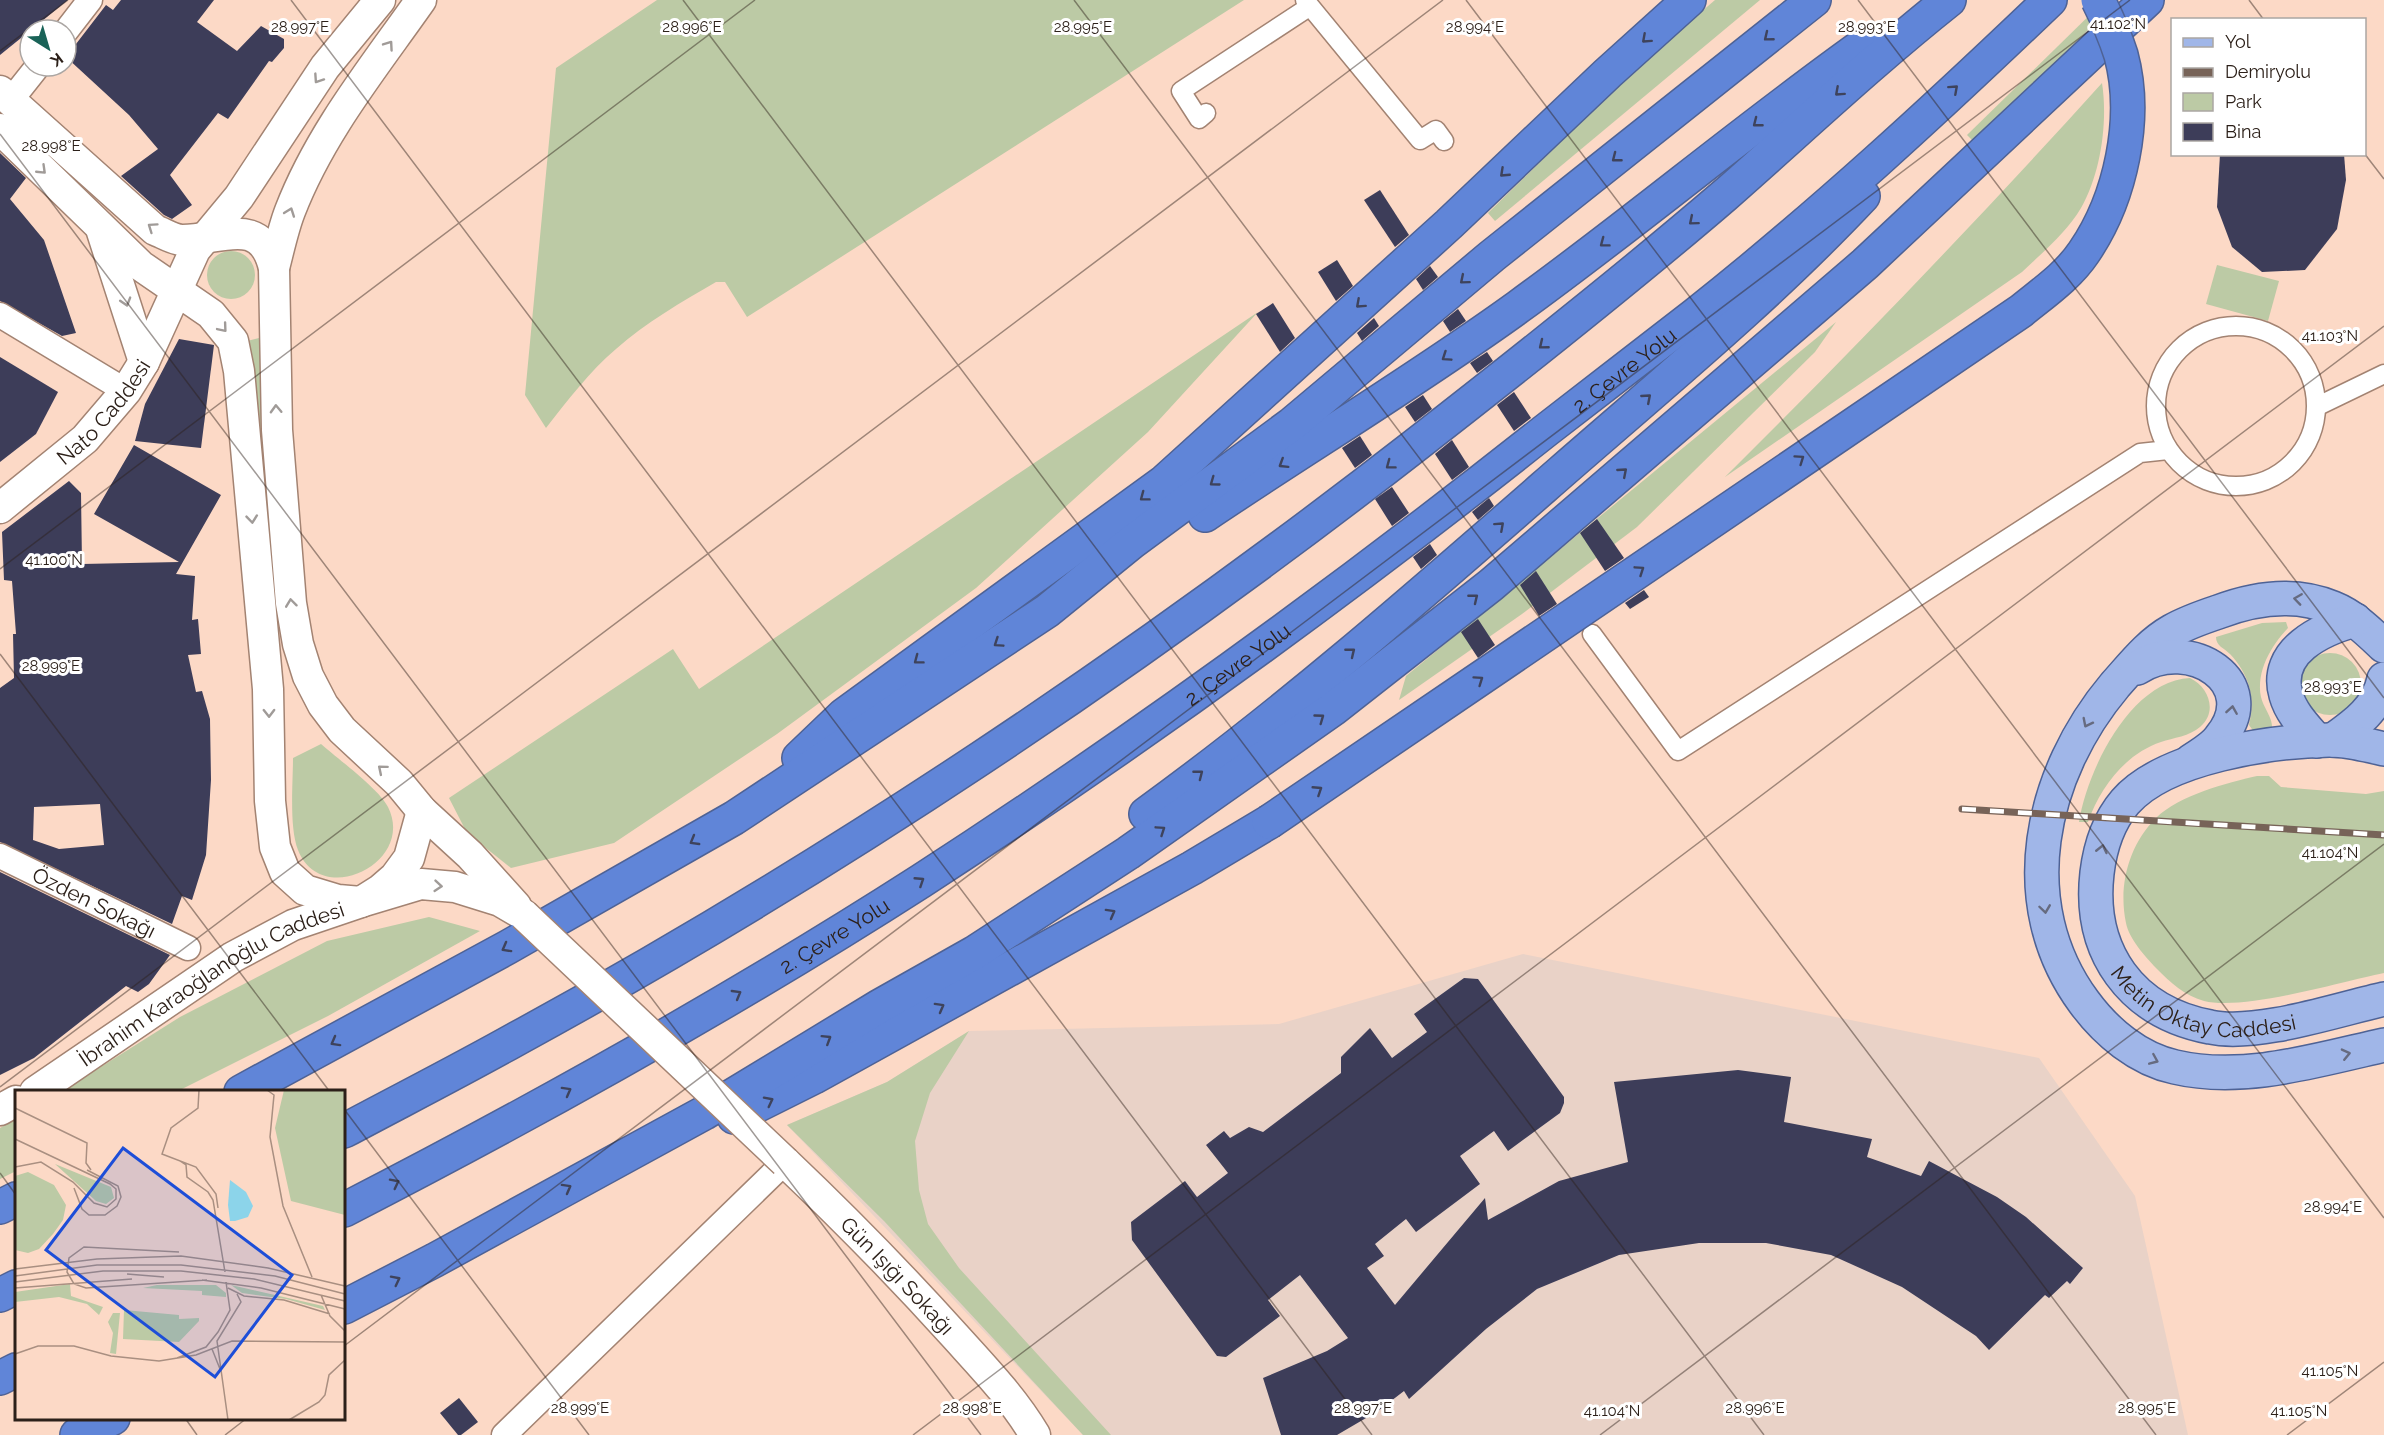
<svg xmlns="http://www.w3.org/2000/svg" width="2384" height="1435" viewBox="0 0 2384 1435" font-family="Raleway,sans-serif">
<rect width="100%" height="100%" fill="#fcd9c6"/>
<polygon fill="#e9d2c7" points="1523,954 2039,1058 2135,1196 2188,1435 1083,1435 787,1125 887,1082 969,1031 1279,1024"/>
<g fill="#bccaa5">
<path d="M657,0H1244L747,317L725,282H716C682,302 646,322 616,349C589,372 568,400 546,428L525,395L556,68Z"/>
<polygon points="1715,0 1760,0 1495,221 1488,213 1634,70"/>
<polygon points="2105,0 2118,0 1975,143 1967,135"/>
<path d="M2102,83C2108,121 2101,173 2081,208C2067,232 2042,253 2022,272L1725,477C1854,349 1980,218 2102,83Z"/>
<circle cx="231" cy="275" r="24"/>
<polygon points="2217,265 2279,281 2268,321 2206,304"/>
<polygon points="1258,312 1148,432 976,588 777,734 614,843 511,868 467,833 449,798 673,649 699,689"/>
<polygon points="1836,322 1815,352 1637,527 1522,614 1399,700 1406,676"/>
<polygon points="259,338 267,483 262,483 247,341"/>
<path d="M2286,622L2288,628C2271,646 2256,671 2261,697C2263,707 2273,718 2272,728L2254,732L2249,725C2256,698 2249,674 2230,654C2224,648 2216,646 2216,637L2262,623Z"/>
<circle cx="2330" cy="684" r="31"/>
<path d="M2190,678C2209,687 2218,712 2200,727C2190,736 2173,738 2161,742C2125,754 2100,788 2088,822H2079C2087,771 2130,681 2190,678Z"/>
<path d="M321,744C338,759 379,789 388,807C416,863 321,909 298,850C289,827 293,783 293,758Z"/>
<path d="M2257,776H2269L2281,787L2366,794L2384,791V973C2340,982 2244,1011 2204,1001C2184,995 2171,983 2156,968C2145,956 2129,939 2126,923C2118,885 2129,845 2156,818C2179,795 2227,783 2257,776Z"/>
<polygon points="429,917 480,931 328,1016 178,1091 61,1092 180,1017 327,941"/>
<polygon points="969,1031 930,1093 915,1141 919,1190 928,1224 959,1268 1111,1435 1083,1435 884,1221 787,1125 887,1082"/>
<polygon points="16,1119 16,1171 0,1179 0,1128"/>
</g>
<g fill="#3d3d59" fill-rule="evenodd">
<polygon points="0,0 68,0 0,55"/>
<polygon points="121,0 214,0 197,22 237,51 261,26 284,39 284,48 272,62 269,61 228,119 218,113 170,175 192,205 172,219 164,215 121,176 158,149 129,115 66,57 106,5 113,10"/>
<polygon points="0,153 26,178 10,199 44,240 76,333 62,336 0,301"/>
<polygon points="2220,154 2344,154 2346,180 2337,229 2305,270 2262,272 2232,247 2217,207"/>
<polygon points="1380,190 1409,235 1395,247 1364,200"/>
<polygon points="1337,260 1353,286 1336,301 1318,272"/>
<polygon points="1430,266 1438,277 1423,290 1416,279"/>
<polygon points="1273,303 1295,338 1280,352 1256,314"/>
<polygon points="1458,309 1466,321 1450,332 1443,321"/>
<polygon points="1374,318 1379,326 1362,341 1357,333"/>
<polygon points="179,339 214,345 201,448 135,441 145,404"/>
<polygon points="1487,352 1493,361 1477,373 1470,363"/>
<polygon points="0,357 58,392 36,434 0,462"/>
<polygon points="1514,392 1531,418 1514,431 1497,405"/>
<polygon points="1423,395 1432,409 1415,422 1405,407"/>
<polygon points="1360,436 1372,455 1355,468 1342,448"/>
<polygon points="1452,440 1469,467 1452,480 1435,454"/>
<path d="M134,445L221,495L176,574L195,576L192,620L198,619L201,654L188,655L196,692L202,691L210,719L211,780L206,855L192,900L182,896L172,924L0,842V688L14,678L13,634H16L12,581L4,580L2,532L69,481L81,493L82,564L179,562L94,514ZM100,804L104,845L59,849L33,840L34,807Z"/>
<polygon points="1392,487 1409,513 1392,526 1375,499"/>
<polygon points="1489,498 1494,506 1478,520 1472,512"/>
<polygon points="1597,519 1624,558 1605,571 1580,533"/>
<polygon points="1430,544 1437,555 1421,569 1413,557"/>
<polygon points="1536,571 1557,604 1539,616 1520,585"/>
<polygon points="1644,590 1649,597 1630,609 1625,603"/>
<polygon points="1478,619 1495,645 1478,658 1461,632"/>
<polygon points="0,872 170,955 149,984 138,992 126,986 34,1058 0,1075"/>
<polygon points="1464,978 1478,979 1564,1097 1564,1103 1560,1113 1508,1151 1494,1131 1460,1156 1480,1184 1416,1232 1406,1219 1375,1244 1384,1256 1367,1268 1395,1305 1485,1198 1488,1220 1559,1181 1628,1162 1614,1082 1738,1070 1791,1077 1784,1122 1872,1139 1867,1157 1921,1176 1929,1161 1997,1197 2026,1217 2083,1268 2070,1284 2067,1281 2049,1298 2045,1295 1989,1350 1976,1336 1902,1287 1831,1255 1766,1243 1699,1243 1619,1255 1537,1289 1486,1329 1409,1399 1404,1391 1378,1411 1337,1435 1281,1435 1263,1378 1327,1351 1348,1338 1300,1275 1268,1300 1280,1316 1226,1357 1217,1356 1132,1240 1131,1222 1185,1181 1197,1197 1228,1173 1206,1145 1224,1131 1230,1138 1249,1127 1263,1132 1341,1073 1341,1057 1370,1028 1392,1058 1427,1032 1414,1014"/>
<polygon points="459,1398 478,1422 461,1435 458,1435 440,1413"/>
</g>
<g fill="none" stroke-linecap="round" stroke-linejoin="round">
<g stroke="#a38372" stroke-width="21">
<g id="pedestrian">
<polyline points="1305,0 1420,140 1436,130 1444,141"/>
<polyline points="1206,113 1199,119 1181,91 1309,7"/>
<circle cx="2236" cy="406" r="80"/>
<polyline points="2318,406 2384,374"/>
<polyline points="1592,634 1678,751 2140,453 2168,450"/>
</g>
</g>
<g stroke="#a38372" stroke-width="27">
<g id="minor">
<polyline points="66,31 90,0"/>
<polyline points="11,100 38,66"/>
<polyline points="0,315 126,391"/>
<path id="s1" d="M0,856L188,948"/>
<polyline points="504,1435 785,1162"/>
</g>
</g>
<g stroke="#a38372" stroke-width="33">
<g id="tertiary">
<path d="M0,91L155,230C163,233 172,239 181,240C219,241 261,213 274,268L277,430L291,603L298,644L308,676L323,705L342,730L399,783L422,811L470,855L516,906"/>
<polyline points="0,129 141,266 211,314 233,341 239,371 268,689 270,801 275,847 285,872 305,890 338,900 361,902 421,884 455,887 500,901 524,915"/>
<polyline points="102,232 144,362"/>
<path d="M274,268C279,249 283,229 290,211C320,133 374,67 421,0"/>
<path id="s2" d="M0,508L85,439L126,391L144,362L195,250L239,197L325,67L380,0"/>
<path id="s3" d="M35,1092L233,957L293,925L361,902L380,890L395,877L409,858L422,811"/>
<polyline points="0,1110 16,1101"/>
<path id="s4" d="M785,1162C844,1218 900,1275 955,1336C983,1367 1013,1398 1035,1435"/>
</g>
</g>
<g stroke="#4e6295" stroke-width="36">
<g id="primary">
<path d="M2384,646C2368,631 2353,616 2333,608C2295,592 2255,598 2218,612C2203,617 2186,623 2172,631C2149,644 2133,665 2115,685C2040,774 2011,903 2084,1002C2106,1032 2138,1059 2175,1067C2243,1083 2317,1060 2384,1045"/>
<path d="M2137,668C2190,634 2265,683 2220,738C2213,748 2201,754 2191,761"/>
<path d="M2333,740C2356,724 2378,708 2384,679"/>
<path d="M2317,741C2305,727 2291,713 2286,695C2273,651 2322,629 2355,620"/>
<path id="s5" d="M2384,749C2367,745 2348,740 2330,740C2272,741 2165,756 2125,802C2108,822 2100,848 2097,873C2088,952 2131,1012 2210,1027C2256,1037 2336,1010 2384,999"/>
</g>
</g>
<g stroke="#4e6295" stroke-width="36">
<g id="motorway">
<path d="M1205,515C1309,445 1417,380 1518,307C1637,221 1749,126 1869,41"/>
<polyline points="799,758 844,715 1164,482 1449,224 1608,73 1689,0"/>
<path d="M1146,814C1291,709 1426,590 1561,472C1664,382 1769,296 1863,196"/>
<polyline points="241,1092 508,947 734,818 1047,611 1132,542 1292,424 1492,256 1814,0"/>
<polyline points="734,1117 814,1077 1192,868 1269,822"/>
<path d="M344,1131C402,1100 461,1070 518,1038C830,868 1137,662 1417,444C1521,363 1625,281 1725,195C1799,130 1871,62 1949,0"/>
<polyline points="0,1207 16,1199"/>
<path id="s6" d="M344,1210C540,1109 734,1001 921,881C1137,741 1343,591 1545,431C1595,392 1645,354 1695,315C1819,217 1936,109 2050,0"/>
<polyline points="0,1295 16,1287"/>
<polyline points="344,1307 435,1260 704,1113 880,1006 974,953 1128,853 1333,709 1491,585 1865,264 2147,0"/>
<polyline points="0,1378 16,1370"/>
<polyline points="77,1435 113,1418"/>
</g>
</g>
<use href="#pedestrian" stroke="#fff" stroke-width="18"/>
<use href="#minor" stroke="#fff" stroke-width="24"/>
<use href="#tertiary" stroke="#fff" stroke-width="30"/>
<use href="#primary" stroke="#a0b6e8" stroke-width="33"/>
<use href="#motorway" stroke="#6085d8" stroke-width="33"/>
<g stroke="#776358" stroke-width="7">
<polyline id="rail" points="1962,809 2384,835"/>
</g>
<use href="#rail" stroke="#fff" stroke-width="4.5" stroke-dasharray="14" stroke-linecap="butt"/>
<g stroke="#a38372" stroke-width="33" stroke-linecap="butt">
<polyline id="tertiary-bridge" points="524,915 785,1162"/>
</g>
<g stroke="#4e6295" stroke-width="36" stroke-linecap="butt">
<path id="motorway-bridge" d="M1269,822L2021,311C2043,293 2068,276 2084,252C2121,198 2138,118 2121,55C2115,36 2107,18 2098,0"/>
</g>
<use href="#tertiary-bridge" stroke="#fff" stroke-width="30"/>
<use href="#motorway-bridge" stroke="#6085d8" stroke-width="33"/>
</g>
<defs><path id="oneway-chevron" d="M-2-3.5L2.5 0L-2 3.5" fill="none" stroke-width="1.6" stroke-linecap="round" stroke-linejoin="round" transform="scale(1.5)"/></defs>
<g stroke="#3e435c">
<use href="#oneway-chevron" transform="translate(1768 37) rotate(141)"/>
<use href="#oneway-chevron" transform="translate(1646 39) rotate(138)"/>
<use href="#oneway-chevron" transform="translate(1954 89) rotate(-42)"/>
<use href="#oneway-chevron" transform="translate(1839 92) rotate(138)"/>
<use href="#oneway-chevron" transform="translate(1757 123) rotate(142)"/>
<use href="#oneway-chevron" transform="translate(1616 158) rotate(142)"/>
<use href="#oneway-chevron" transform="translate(1504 173) rotate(137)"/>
<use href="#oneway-chevron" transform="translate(1693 221) rotate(140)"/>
<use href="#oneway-chevron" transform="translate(1604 243) rotate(143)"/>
<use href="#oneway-chevron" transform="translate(1464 280) rotate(140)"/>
<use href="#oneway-chevron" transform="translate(1360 304) rotate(138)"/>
<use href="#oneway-chevron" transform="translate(1543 345) rotate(141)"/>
<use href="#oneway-chevron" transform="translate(1446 357) rotate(146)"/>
<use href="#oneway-chevron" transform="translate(1647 398) rotate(-41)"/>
<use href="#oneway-chevron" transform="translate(1800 459) rotate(-35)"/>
<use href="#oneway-chevron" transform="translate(1283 464) rotate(148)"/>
<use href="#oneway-chevron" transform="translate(1390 465) rotate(143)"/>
<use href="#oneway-chevron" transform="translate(1623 472) rotate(-41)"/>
<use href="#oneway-chevron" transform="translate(1214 482) rotate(144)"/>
<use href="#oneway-chevron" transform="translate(1144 497) rotate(143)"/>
<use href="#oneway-chevron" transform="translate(1500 526) rotate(-42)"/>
<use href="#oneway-chevron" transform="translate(1640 570) rotate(-34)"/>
<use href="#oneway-chevron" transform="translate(1474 598) rotate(-39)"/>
<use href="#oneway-chevron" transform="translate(998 643) rotate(146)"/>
<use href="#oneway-chevron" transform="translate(1351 652) rotate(-39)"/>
<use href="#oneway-chevron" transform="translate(918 660) rotate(143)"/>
<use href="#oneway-chevron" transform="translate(1479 680) rotate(-35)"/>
<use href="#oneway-chevron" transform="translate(1320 718) rotate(-36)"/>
<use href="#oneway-chevron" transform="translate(1199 774) rotate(-38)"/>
<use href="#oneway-chevron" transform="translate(1318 790) rotate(-33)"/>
<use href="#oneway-chevron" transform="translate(1161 830) rotate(-34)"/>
<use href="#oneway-chevron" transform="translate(694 841) rotate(150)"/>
<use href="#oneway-chevron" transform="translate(920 881) rotate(-33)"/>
<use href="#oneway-chevron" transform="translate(1111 913) rotate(-29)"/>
<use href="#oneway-chevron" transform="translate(506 948) rotate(151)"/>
<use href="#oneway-chevron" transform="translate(737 994) rotate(-30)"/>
<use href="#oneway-chevron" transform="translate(940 1007) rotate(-29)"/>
<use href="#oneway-chevron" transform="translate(827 1039) rotate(-32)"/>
<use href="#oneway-chevron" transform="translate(335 1042) rotate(151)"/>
<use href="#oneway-chevron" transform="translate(567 1091) rotate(-29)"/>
<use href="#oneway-chevron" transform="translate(769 1101) rotate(-27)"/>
<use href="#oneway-chevron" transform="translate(395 1183) rotate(-27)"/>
<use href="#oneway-chevron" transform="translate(567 1188) rotate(-29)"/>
<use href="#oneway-chevron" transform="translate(396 1280) rotate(-27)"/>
</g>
<g stroke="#a09b98">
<use href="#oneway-chevron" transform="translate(389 45) rotate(-55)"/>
<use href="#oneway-chevron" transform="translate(318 79) rotate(124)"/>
<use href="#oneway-chevron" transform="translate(42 170) rotate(44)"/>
<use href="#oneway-chevron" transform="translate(290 212) rotate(-70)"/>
<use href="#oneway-chevron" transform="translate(152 227) rotate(-145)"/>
<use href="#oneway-chevron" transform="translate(126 302) rotate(73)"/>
<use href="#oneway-chevron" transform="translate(223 328) rotate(50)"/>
<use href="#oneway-chevron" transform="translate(276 409) rotate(-92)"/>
<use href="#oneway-chevron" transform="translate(252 519) rotate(84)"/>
<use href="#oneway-chevron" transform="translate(291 603) rotate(-97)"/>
<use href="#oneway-chevron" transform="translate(269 713) rotate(89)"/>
<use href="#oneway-chevron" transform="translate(382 769) rotate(-140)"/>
<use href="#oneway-chevron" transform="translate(438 886) rotate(5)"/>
</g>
<g stroke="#666b80">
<use href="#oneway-chevron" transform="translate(2298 599) rotate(-172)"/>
<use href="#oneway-chevron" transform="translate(2232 710) rotate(-81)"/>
<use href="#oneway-chevron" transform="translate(2087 723) rotate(117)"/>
<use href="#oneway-chevron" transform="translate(2102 849) rotate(-77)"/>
<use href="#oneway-chevron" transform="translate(2045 909) rotate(82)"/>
<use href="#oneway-chevron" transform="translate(2346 1054) rotate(-13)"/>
<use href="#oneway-chevron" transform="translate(2154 1060) rotate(23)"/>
</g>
<path fill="none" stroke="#2c2019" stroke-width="1.5" stroke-opacity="0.45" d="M291,0L1372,1435M683,0L1764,1435M1074,0L2156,1435M1466,0L2384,1218M1858,0L2384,698M2249,0L2264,20M0,51L68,0M0,134L981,1435M2364,153L2384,179M0,569L755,0M0,654L330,1092M0,1087L1443,0M344,1109L589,1435M0,1173L16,1195M344,1346L2130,0M185,1418L197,1435M225,1435L247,1418M913,1435L2384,326M1600,1435L2384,844M2287,1435L2384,1362"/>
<g text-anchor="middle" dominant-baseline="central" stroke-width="6" stroke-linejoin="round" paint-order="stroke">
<g font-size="21" fill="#2c2019" stroke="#fff">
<text stroke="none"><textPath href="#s6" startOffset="1534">2. Çevre Yolu</textPath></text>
<text stroke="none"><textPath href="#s2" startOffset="142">Nato Caddesi</textPath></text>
<text stroke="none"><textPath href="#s6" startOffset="1048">2. Çevre Yolu</textPath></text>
<text stroke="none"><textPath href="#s1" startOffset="105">Özden Sokağı</textPath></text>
<text stroke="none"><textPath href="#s6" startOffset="562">2. Çevre Yolu</textPath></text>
<text stroke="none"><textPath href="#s3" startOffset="208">İbrahim Karaoğlanoğlu Caddesi</textPath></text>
<text stroke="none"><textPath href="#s5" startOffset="550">Metin Oktay Caddesi</textPath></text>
<text stroke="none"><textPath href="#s4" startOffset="160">Gün Işığı Sokağı</textPath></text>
</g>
</g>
<g transform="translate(15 1090)">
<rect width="330" height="330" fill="#fcd9c6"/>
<path d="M269,0H330V125L276,111L260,38ZM40,74L96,97L99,108L91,114L81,111ZM13,82L39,95L51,115L48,130L38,144L24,159L13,163L0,160V86ZM55,194L56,206L88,217L84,225L72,214L44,207L0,212V202ZM142,195H201L211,203V207L187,205V201L128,198ZM216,195L308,216L310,220L271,209L227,203ZM109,220L164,225V229L184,228V231L164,252L108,249ZM98,223H105L101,264L95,263L98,243L93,232Z" fill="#bccaa5"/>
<path d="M215,90L231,102L238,116L233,127L220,131H215L213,115Z" fill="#8cd4ea"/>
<path fill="none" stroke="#a98f81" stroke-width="1.5" d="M184,0L183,18L156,38L147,64L181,77L201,104L203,118M252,0L259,5L255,47L268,116L297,187M0,18L72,53L71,73L76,80M0,49L95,94L101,99V109L92,117L79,113L58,92L26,72L0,77M165,71L171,75L172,87L193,102L198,110L210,182M59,98L67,119L74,125H90L102,116L106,107L103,96L72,80M164,162L69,157L54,168L52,182L59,194L71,198L192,190M0,179L82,169L166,166L253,178L330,196M112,184L149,187M0,186L82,175H166L260,186L330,204M187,190L246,198L330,219M0,192L88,181H166L239,189L330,211M0,198L117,189M213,198L229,206L269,210L315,224M306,205L315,226L330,241M197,259L205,279M0,264L23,256H59L96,266L144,271L181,265L217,251L330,252M162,268L191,257L203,242L215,220L211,192M213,330L202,251L226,212L222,204M274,330L304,312L310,305L314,285L330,270"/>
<path fill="#1d4ed8" fill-opacity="0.15" stroke="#1d4ed8" stroke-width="3" d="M108,58L277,185L200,287L31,160Z"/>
<rect width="330" height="330" fill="none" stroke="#2c2019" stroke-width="3"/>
</g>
<g font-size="15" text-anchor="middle" fill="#2c2019" stroke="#fff" stroke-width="6" stroke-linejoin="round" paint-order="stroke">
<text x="2118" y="29">41.102°N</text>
<text x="300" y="32">28.997°E</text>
<text x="692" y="32">28.996°E</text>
<text x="1083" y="32">28.995°E</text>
<text x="1475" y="32">28.994°E</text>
<text x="1867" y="32">28.993°E</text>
<text x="51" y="151">28.998°E</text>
<text x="2330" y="341">41.103°N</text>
<text x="54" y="565">41.100°N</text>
<text x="51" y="671">28.999°E</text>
<text x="2333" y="692">28.993°E</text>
<text x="2330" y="858">41.104°N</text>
<text x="2333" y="1212">28.994°E</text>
<text x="2330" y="1376">41.105°N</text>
<text x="580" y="1413">28.999°E</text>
<text x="972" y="1413">28.998°E</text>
<text x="1363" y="1413">28.997°E</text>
<text x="1755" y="1413">28.996°E</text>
<text x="2147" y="1413">28.995°E</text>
<text x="1612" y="1416">41.104°N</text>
<text x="2299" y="1416">41.105°N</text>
</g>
<rect x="2171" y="18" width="195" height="138" fill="#ffffff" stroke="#aba6a3" stroke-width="1.5"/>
<rect x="2183" y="38" width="30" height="9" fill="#a0b6e8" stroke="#aba6a3" stroke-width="1.5"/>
<text x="2225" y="48" font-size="18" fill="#2c2019">Yol</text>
<rect x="2183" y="68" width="30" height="9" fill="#776358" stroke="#aba6a3" stroke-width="1.5"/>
<text x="2225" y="78" font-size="18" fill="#2c2019">Demiryolu</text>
<rect x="2183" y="93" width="30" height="18" fill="#bccaa5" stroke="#aba6a3" stroke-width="1.5"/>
<text x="2225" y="108" font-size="18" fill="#2c2019">Park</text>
<rect x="2183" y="123" width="30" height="18" fill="#3d3d59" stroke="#aba6a3" stroke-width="1.5"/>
<text x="2225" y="138" font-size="18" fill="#2c2019">Bina</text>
<g transform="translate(48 48) rotate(143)"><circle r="28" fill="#ffffff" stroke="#aba6a3" stroke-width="1.5"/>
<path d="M0-4.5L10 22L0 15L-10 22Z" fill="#1a6358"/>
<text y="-9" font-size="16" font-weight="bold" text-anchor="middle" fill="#2c2019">K</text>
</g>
</svg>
